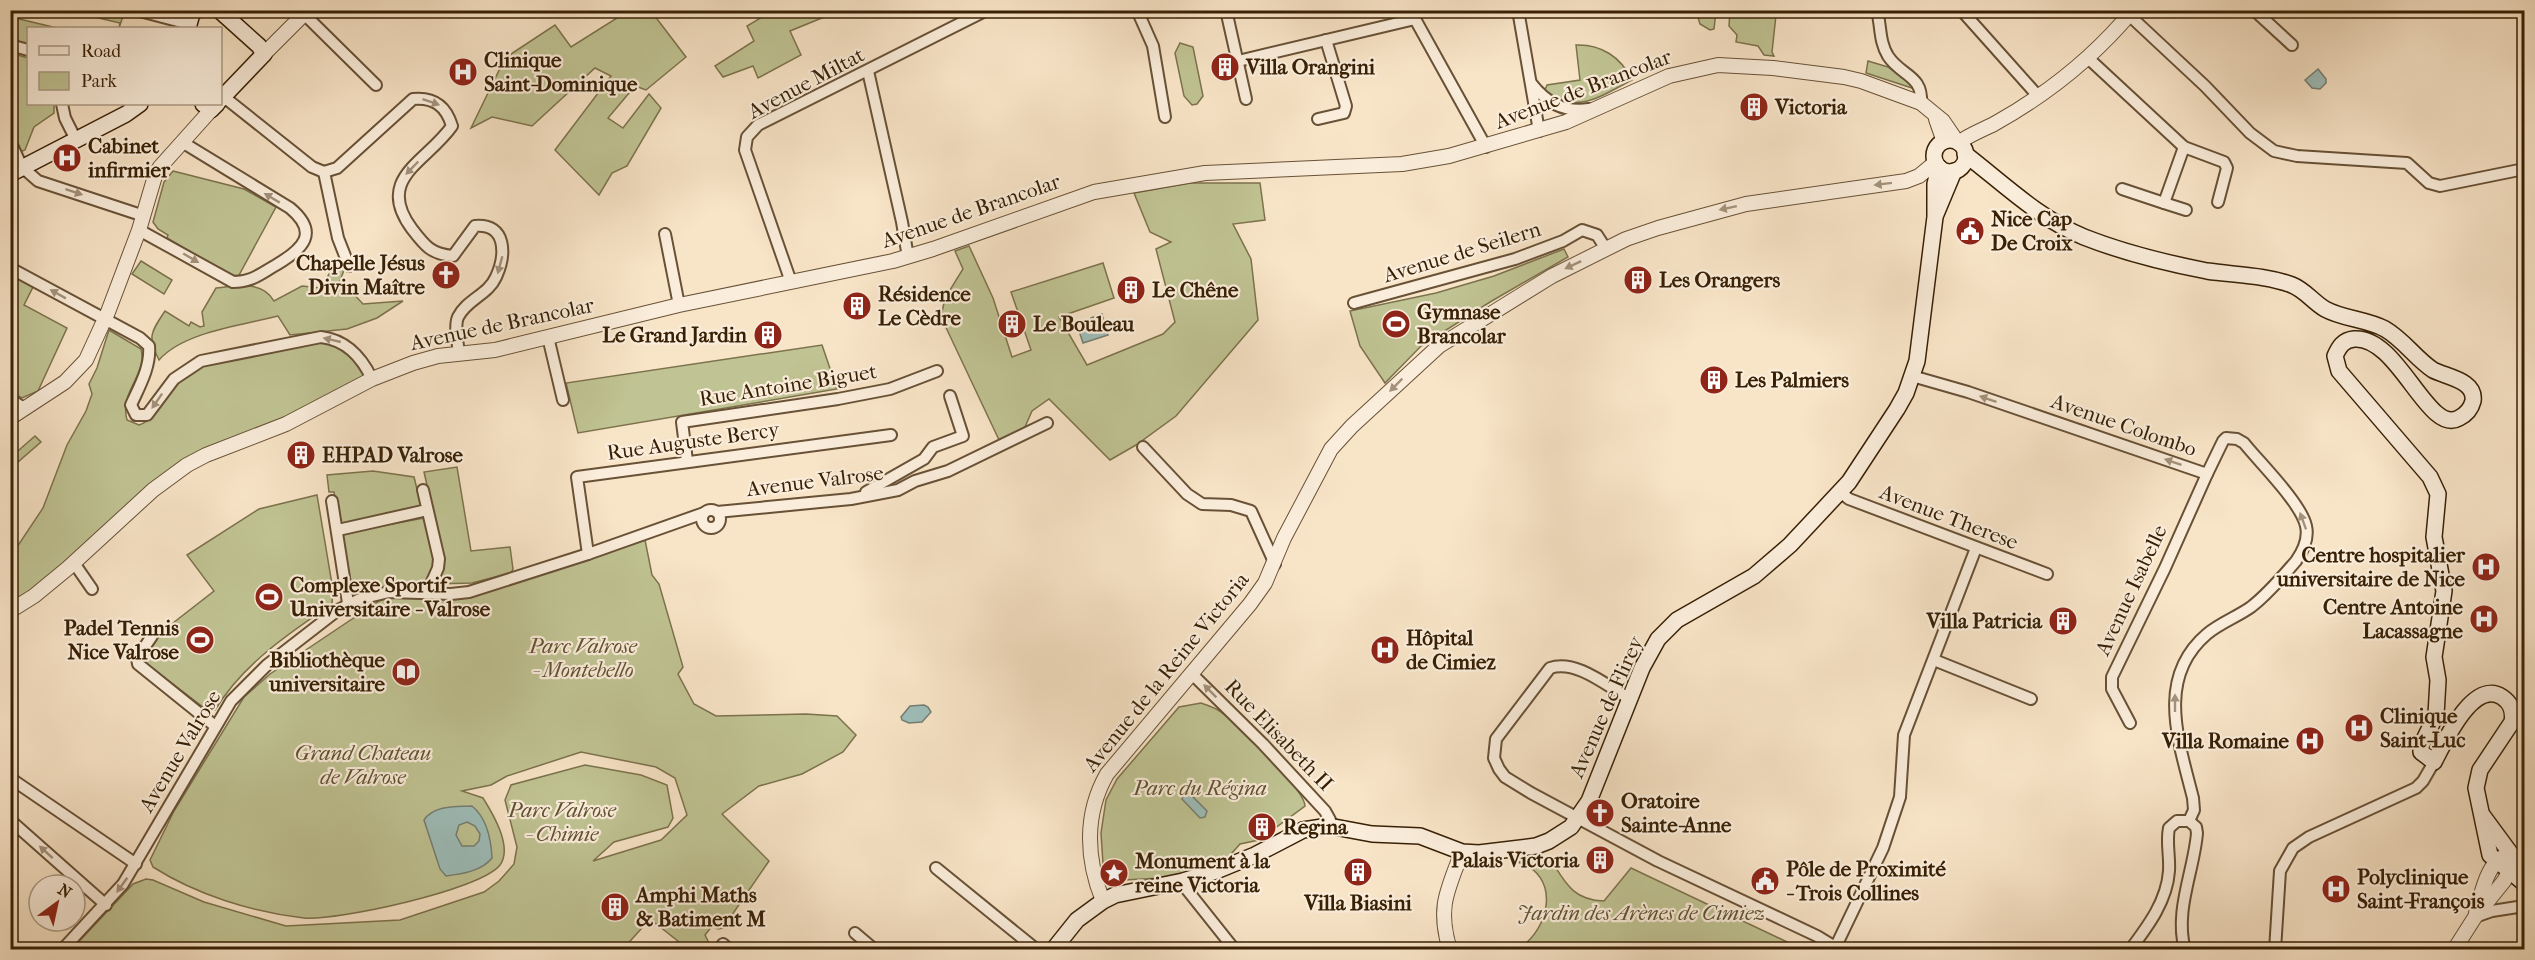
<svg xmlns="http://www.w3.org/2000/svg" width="2535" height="960" viewBox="0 0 2535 960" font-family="'IM FELL French Canon',serif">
<rect width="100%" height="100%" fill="#f8e4c7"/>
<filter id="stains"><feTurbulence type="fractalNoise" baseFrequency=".00333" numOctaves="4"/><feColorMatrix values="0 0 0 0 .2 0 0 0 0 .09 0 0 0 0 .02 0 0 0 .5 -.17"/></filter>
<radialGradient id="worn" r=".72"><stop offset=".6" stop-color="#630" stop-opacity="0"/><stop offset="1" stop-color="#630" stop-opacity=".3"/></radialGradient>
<g fill="#c0c393" stroke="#7c724c" stroke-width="1.5">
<polygon points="69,11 100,11 123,16 119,28 120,23"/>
<polygon points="628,11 651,11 686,57 646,90 635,86 608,118 623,128 649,94 661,108 627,166 612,173 599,195 555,150 611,76 595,68 532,126 492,117 471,128 505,58 555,25 571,47"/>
<polygon points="772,11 839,11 790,31 801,55 758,78 753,66 723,77 715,66 754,41 747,26"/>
<polygon points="1696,11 1716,11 1714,29 1710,30 1700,24"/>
<polygon points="1730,11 1779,11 1776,15 1772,52 1774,56 1764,55 1758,46 1736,42 1737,35 1729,26"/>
<polygon points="11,17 57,28 28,28 28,45 11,41"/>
<polygon points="1180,43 1193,47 1203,96 1197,104 1192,105 1184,96 1175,53"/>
<path d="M1576,45C1601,44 1621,57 1632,80C1600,96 1577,116 1545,90L1547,85L1580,80Z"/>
<polygon points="10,53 28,58 28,104 54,104 54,113 34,127 25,150 20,152 11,125"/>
<polygon points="1868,61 1888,67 1913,86 1912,88 1866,73"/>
<polygon points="173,171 244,189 276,207 238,277 232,277 167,238 168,235 158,229 153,222 164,182"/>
<polygon points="1190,183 1260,183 1265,220 1233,224 1251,259 1258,320 1176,416 1136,445 1110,460 1049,399 1032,411 1025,427 1000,442 941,317 945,298 963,269 955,251 969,246 993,298 1012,357 1031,350 1011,292 1103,263 1114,298 1059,317 1087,365 1163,334 1175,322 1156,249 1171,242 1150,232 1134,193"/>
<polygon points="1564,249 1568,257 1490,302 1421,346 1385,383 1360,346 1350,311 1436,293 1494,276"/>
<path d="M341,260L345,267L339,284L348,288L363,304L403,301L377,318L347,329L290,335L278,316C243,325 183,332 159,360C147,336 151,332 165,311L189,326L191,322L200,327L204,326L202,312L216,288C236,286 262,280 274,301L302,286L321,288L332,269Z"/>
<polygon points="141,261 172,280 164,294 132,274"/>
<polygon points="11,275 33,287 24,305 67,328 38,391 22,398 11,392"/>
<path d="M109,330L141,349C148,375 119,391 127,420L139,425C163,417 170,381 197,367C204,362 215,361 223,359C260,350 297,347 334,341L342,345L364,370L363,377L289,416L210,447L178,463L156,480L71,558L11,606V556L43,508L67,445L86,411L92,394L89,384L97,368Z"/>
<polygon points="822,345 837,389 578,433 566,383"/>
<polygon points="35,436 41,442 11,468 11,457"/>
<polygon points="457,467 471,551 510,547 513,569 511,573 472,583 435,584 442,551 424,472"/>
<polygon points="373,471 414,477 422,509 343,524 339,522 334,492 329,492 327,475"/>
<path d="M317,495L333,590L332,604C288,634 243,664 215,710H207L148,665L142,654L173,623L214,591L187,555L259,509Z"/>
<polygon points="424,518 436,564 428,578 418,585 389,585 357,594 351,590 342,536 344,533"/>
<path d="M645,540L652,575L659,584L683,667L678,674L694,704L716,716L806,714L837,716L856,735L843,752L802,774L759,786L722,814L769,861L723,928L718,929L712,926L705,935L708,941L706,949H688L650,919L623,949L71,950L133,884L146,879L153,880L204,902L286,926L400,920L484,892L499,881L514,864L517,847L505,800L511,785L585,765L641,775L667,785L673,818L668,827L614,842L593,861L661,840L687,815L675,778L656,767L581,752L507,776L491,785L462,791L483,798C493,814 513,847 500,865C481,890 336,921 304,918C252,912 197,895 153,867L150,860L174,811L244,697L270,674L385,597L466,595Z"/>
<path d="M1201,703C1206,705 1213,707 1218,710C1234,719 1305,790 1305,806L1259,840L1240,844L1223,863L1180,877L1124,880L1120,868L1103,864L1101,833L1106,800L1117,779L1179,707Z"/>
<path d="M1549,857C1565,882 1572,900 1604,901L1631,868L1802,949H1518C1551,929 1561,874 1517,862Z"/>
</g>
<g fill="#9ebeba" stroke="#757f72" stroke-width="1.5" fill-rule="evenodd">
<polygon points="2318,69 2326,79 2326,83 2320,89 2312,88 2305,80"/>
<polygon points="1102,314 1108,335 1083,343 1079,331 1093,326 1091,318"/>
<polygon points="924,705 928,707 931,712 922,722 909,723 902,720 901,717 910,706"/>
<polygon points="1184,793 1186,795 1189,793 1207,811 1205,817 1200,818 1182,799"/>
<path d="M472,806C487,818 491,838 492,858C482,871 462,874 446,876L440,869L424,820C434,805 455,807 472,806ZM467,822L475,826L480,834L479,841L474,846H462L456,835L459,825Z"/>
</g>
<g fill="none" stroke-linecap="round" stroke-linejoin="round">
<g stroke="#685136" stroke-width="14">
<g id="minor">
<polyline points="136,10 189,24"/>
<polyline points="1137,10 1153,46 1165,117"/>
<polyline points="1226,10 1246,99"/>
<polyline points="1414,10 1415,19 1486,147"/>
<polyline points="1518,10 1539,131"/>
<polyline points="2254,10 2292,45"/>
<polyline points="1963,12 2038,96"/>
<polyline points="193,13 207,10"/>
<polyline points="304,14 376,85"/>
<path d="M1878,15C1881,30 1880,43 1888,56C1901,76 1923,75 1921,103"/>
<polyline points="2129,15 2205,86 2250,133 2274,151 2297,156 2407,163 2429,183 2440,186 2524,169"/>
<polyline points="10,45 28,50"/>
<polyline points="2088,58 2184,147 2224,162 2227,168 2218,202"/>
<polyline points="1238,61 1415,19"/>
<polyline points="868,71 902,222 908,257"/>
<path d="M1531,83C1546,102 1563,113 1589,109"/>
<path d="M224,97L312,167L324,172L337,168L413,99C434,97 446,106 452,126C427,162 374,178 412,229C425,246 431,254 453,256L475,226C507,223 506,255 496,277C488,295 467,299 458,317C454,326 458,343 459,354"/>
<polyline points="62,104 65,118 76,140"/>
<polyline points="1318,119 1344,113 1346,106 1326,40"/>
<polyline points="10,141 22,167 38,181 144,216"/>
<polyline points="324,172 338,238 349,266"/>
<polyline points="2122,189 2164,203 2184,147"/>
<polyline points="2164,203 2186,210"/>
<path d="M139,230L233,282C252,282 260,274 276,265C303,249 320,233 290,208L182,142"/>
<polyline points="665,234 679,305"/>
<path d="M10,268L140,338L149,346C151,367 139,387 131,405L136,415H147L174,379L201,361L321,337C346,340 361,356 372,379"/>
<polyline points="791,282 745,150 747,137 758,125 987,10"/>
<polyline points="1354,303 1515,259 1563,241 1582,230 1597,235 1606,249"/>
<polyline points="548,337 563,400"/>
<path d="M1912,376L1968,392L2207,474L2223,441L2226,438L2237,439L2244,443C2260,463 2301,503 2306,526C2309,539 2303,551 2296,561C2282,577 2268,594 2251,607C2237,617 2220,623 2207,634C2155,678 2179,742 2193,798L2194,810L2189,821"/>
<polyline points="10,399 25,409"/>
<polyline points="1143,447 1187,494 1202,504 1231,505 1251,511 1275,564"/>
<polyline points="687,461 682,422 838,399 890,389 937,371"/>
<polyline points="423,490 439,559 438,568 427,593"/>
<polyline points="866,492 924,459 933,447 963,436 950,396"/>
<polyline points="1840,492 1849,499 2047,574"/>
<polyline points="332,501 348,603"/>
<circle cx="711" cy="519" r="9"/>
<polyline points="717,512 851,499 898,490 915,481 948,471 1047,423"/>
<polyline points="338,530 427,510"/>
<polyline points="588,554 577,477 891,435"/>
<polyline points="74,563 92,589"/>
<polyline points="152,636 137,658 138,664 215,726"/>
<polyline points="1934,660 2031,699"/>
<polyline points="1192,674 1263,744 1325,811 1330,820 1329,826"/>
<path d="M1630,699C1607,686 1576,659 1550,668L1496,739L1494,758L1499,769L1505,777L1531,793L1658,861L1817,936L1840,950"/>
<polyline points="2130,723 2112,689 2112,677 2165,568 2207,474"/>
<polyline points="10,778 136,864"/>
<polyline points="10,820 106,905"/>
<polyline points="936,868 1037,950"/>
<polyline points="1183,881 1188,891 1235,950"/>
<polyline points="2475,917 2492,911 2524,906"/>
<polyline points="855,933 875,950"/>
<polyline points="1836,946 1883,848 1900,797 1904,735 1976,548"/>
<polyline points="62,950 123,884 231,701 267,665 338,610 360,599 389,592 451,594 469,592 588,554 704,513"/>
<polyline points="719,950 723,944 730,950"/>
<path d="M2130,950C2148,926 2167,901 2169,871C2170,856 2166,842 2169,828L2177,821H2189"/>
<path d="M2185,950C2174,911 2194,871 2197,833L2196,827L2189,821"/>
<polyline points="2275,950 2280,871 2293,848 2309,837 2416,788 2423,781 2434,762"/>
</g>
</g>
<g stroke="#685136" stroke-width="16">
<g id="tertiary">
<polyline points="264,54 308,10"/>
<polyline points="1936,119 1944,142"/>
<polyline points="10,418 65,382 86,360 108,312 139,230 155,176 160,167 211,110"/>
<path d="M10,611L34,596L68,568L153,490L187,465L206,455L286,424L372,379L413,363L438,356L495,350L679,305L893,261L933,249L1094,192L1205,173L1402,164L1449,156L1566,122L1669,76L1718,65L1773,68L1844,77L1861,81L1921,103L1943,121L1958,143C1969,135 1982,130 1994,124C2046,95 2095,56 2133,10"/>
<path d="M1103,901C1086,859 1084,814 1107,774L1250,604L1265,583L1284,538L1331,449L1352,426L1439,346L1552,276L1626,239L1658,228L1746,204L1906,181L1919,176L1936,162"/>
<path d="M2476,913C2482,893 2487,858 2511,854"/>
<path d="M1450,950C1437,908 1447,891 1462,852"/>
<polyline points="2454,950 2475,917 2504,881 2514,863"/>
</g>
</g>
<g stroke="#382005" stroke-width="18">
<g id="secondary">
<polyline points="219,10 259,46 264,54 220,100"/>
<polyline points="188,28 193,10"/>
<polyline points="203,104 211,110 217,104"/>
<circle cx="1950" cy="156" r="16"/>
<path d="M1965,154C2004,184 2038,218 2084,237C2122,252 2166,263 2207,271C2234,275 2266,275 2292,285C2305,290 2313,302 2325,309C2343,319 2366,319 2385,329C2404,340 2415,358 2433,370C2446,377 2476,380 2473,401C2471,409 2465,415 2459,418C2428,436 2398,335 2354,339C2343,340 2339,347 2335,356L2339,371L2430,477L2438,494L2434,537L2444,591L2434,657L2438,680L2436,715L2421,746V752L2434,762C2444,743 2473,678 2502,697C2511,703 2514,711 2512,722L2480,770L2476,788L2490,855L2524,883"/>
<polyline points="10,174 126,114 140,104"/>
<polyline points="1936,214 1954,171"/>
<polyline points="2483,816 2511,854 2524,866"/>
<polyline points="1053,950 1077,920 1103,901 1115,895 1183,881 1216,871 1255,855 1303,830 1329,826 1372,834 1420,836 1462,852 1479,853 1536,846 1549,841 1571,827 1589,801 1642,668 1658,639 1677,620 1754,576 1790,545 1849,482 1897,409 1906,393 1917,361 1935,217 1935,184 1939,167"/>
</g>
</g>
<use href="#minor" stroke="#faeddb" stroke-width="10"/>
<use href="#tertiary" stroke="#faeddb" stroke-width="14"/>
<use href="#secondary" stroke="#faeddb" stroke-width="15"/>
</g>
<defs><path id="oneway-solid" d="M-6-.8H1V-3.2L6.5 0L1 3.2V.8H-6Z" transform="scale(1.5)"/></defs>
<g fill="#a3917b">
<use href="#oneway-solid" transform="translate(431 102) rotate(19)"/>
<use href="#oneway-solid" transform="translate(412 168) rotate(134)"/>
<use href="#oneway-solid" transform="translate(1883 184) rotate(173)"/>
<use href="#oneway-solid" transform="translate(74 192) rotate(18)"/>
<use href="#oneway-solid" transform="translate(272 198) rotate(-149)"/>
<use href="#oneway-solid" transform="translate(1728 208) rotate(168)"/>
<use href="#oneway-solid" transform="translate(191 258) rotate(30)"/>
<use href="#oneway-solid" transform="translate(500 265) rotate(105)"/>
<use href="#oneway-solid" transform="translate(1573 265) rotate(155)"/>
<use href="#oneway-solid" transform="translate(58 294) rotate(-151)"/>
<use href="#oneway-solid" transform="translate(332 340) rotate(-167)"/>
<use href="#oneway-solid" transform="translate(1396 385) rotate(135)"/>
<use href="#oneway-solid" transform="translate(1988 399) rotate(-161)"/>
<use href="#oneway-solid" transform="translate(157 401) rotate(125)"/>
<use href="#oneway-solid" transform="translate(2173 462) rotate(-161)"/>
<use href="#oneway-solid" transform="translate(2303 521) rotate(-110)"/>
<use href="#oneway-solid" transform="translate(1210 691) rotate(-135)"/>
<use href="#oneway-solid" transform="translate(2175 703) rotate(-90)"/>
<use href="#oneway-solid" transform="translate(46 852) rotate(-138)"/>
<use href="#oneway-solid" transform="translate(122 885) rotate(126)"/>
</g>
<defs>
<g id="building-disc" transform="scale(1.5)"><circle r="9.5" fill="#8f2418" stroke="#faeddb"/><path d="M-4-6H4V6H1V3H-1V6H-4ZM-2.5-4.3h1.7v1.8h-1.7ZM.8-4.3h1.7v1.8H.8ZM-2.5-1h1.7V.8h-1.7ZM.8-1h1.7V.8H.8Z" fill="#fff"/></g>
<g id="hospital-disc" transform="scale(1.5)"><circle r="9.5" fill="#8f2418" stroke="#faeddb"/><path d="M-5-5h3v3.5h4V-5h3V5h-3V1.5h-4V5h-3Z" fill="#fff"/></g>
<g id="civic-disc" transform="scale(1.5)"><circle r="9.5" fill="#8f2418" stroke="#faeddb"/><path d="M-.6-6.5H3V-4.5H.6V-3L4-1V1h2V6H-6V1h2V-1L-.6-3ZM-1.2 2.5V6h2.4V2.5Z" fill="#fff"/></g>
<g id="church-disc" transform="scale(1.5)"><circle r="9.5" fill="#8f2418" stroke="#faeddb"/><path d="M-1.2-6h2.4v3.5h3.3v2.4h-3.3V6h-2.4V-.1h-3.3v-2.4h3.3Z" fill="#fff"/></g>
<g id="stadium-disc" transform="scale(1.5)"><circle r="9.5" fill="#8f2418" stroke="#faeddb"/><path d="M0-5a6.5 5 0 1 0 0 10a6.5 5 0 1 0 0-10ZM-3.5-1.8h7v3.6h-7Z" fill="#fff"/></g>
<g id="library-disc" transform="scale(1.5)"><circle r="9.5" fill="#8f2418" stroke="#faeddb"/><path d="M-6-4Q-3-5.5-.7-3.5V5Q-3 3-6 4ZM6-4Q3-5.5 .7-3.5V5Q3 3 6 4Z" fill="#fff"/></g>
<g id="sight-disc" transform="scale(1.5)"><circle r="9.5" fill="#8f2418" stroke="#faeddb"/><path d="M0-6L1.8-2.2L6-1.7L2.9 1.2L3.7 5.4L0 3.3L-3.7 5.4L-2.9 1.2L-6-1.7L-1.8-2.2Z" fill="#fff"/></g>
</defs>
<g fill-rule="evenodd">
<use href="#building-disc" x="1225" y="67"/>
<use href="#hospital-disc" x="463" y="72"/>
<use href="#building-disc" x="1754" y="107"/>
<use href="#hospital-disc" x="67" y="158"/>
<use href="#civic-disc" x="1970" y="231"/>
<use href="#church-disc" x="446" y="275"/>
<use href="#building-disc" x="1638" y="280"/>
<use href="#building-disc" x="1131" y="290"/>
<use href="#building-disc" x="857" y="306"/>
<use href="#building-disc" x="1012" y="324"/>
<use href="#stadium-disc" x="1396" y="324"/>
<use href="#building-disc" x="768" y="335"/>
<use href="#building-disc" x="1714" y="380"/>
<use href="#building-disc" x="301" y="455"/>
<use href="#hospital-disc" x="2486" y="567"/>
<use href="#stadium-disc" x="269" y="597"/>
<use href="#hospital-disc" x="2484" y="619"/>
<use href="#building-disc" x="2063" y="621"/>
<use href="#stadium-disc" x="200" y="640"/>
<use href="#hospital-disc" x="1385" y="650"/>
<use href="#library-disc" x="406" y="672"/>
<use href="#hospital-disc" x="2359" y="728"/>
<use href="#hospital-disc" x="2310" y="741"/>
<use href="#church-disc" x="1600" y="813"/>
<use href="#building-disc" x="1262" y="827"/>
<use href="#building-disc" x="1600" y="860"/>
<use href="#building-disc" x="1358" y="872"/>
<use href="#sight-disc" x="1114" y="873"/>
<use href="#civic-disc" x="1765" y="881"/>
<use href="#hospital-disc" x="2336" y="889"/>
<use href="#building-disc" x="615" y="907"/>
</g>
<g text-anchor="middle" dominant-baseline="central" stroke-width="4.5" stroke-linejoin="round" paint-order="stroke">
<g font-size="21" font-weight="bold" fill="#382005" stroke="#faeddb" text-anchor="start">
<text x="484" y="60">Clinique<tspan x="484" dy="24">Saint-Dominique</tspan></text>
<text x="1246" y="67">Villa Orangini</text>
<text x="1775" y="107">Victoria</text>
<text x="88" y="146">Cabinet<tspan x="88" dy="24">infirmier</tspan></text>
<text x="1991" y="219">Nice Cap<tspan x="1991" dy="24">De Croix</tspan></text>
<text x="425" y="263" text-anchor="end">Chapelle Jésus<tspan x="425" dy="24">Divin Maître</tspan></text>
<text x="1659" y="280">Les Orangers</text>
<text x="1152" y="290">Le Chêne</text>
<text x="878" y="294">Résidence<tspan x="878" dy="24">Le Cèdre</tspan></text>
<text x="1417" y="312">Gymnase<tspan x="1417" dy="24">Brancolar</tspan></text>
<text x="1033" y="324">Le Bouleau</text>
<text x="747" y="335" text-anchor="end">Le Grand Jardin</text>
<text x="1735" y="380">Les Palmiers</text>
<text x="322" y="455">EHPAD Valrose</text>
<text x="2465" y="555" text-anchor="end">Centre hospitalier<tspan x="2465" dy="24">universitaire de Nice</tspan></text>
<text x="290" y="585">Complexe Sportif<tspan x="290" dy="24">Universitaire - Valrose</tspan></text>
<text x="2463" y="607" text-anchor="end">Centre Antoine<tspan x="2463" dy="24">Lacassagne</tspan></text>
<text x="2042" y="621" text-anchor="end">Villa Patricia</text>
<text x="179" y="628" text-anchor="end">Padel Tennis<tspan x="179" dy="24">Nice Valrose</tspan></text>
<text x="1406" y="638">Hôpital<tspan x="1406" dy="24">de Cimiez</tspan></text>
<text x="385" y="660" text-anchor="end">Bibliothèque<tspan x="385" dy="24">universitaire</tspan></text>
<text x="2380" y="716">Clinique<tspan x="2380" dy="24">Saint-Luc</tspan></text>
<text x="2289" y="741" text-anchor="end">Villa Romaine</text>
<text x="1621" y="801">Oratoire<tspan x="1621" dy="24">Sainte-Anne</tspan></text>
<text x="1283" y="827">Regina</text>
<text x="1579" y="860" text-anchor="end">Palais Victoria</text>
<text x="1135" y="861">Monument à la<tspan x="1135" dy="24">reine Victoria</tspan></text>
<text x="1786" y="869">Pôle de Proximité<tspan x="1786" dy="24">- Trois Collines</tspan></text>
<text x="2357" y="877">Polyclinique<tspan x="2357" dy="24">Saint-François</tspan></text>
<text x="636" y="895">Amphi Maths<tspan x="636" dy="24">&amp; Batiment M</tspan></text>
<text x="1358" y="903" text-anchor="middle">Villa Biasini</text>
</g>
<g font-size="21" fill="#382005" stroke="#faeddb">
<text transform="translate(806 83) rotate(-28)">Avenue Miltat</text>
<text transform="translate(1583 89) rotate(-21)">Avenue de Brancolar</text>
<text transform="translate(971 211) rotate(-19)">Avenue de Brancolar</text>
<text transform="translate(1462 252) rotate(-17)">Avenue de Seilern</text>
<text transform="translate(502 324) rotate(-12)">Avenue de Brancolar</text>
<text transform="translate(788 385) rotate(-9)">Rue Antoine Biguet</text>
<text transform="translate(2124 425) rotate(19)">Avenue Colombo</text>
<text transform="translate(693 441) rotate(-8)">Rue Auguste Bercy</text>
<text transform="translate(815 481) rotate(-7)">Avenue Valrose</text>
<text transform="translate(1949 517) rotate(21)">Avenue Therese</text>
<text transform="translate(2131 590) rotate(-65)">Avenue Isabelle</text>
<text transform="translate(1166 672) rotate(-51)">Avenue de la Reine Victoria</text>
<text transform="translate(1606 707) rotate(-66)">Avenue de Flirey</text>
<text transform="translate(1279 735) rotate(46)">Rue Elisabeth II</text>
<text transform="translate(180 751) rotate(-59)">Avenue Valrose</text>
</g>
<g font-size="21" font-style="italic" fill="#615130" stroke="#faeddb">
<text x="583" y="646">Parc Valrose<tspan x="583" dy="24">- Montebello</tspan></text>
<text x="363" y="753">Grand Chateau<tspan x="363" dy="24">de Valrose</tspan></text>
<text x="1200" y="788">Parc du Régina</text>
<text x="562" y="810">Parc Valrose<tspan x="562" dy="24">- Chimie</tspan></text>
<text x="1641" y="913">Jardin des Arènes de Cimiez</text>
</g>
</g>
<rect width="2535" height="960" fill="none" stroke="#f8e4c7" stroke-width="36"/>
<rect x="12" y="12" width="2511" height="936" fill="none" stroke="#382005" stroke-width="3"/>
<rect x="18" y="18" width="2499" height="924" fill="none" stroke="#382005" stroke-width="1.5"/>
<rect x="27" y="27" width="195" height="78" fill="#faeddb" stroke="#ac9b85" stroke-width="1.5"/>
<rect x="39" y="46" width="30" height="9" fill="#faeddb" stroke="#ac9b85" stroke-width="1.5"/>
<text x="81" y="57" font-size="18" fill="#382005">Road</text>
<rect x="39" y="72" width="30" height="18" fill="#c0c393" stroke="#ac9b85" stroke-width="1.5"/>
<text x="81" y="87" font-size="18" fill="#382005">Park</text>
<g transform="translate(57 903) rotate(33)"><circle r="28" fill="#faeddb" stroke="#ac9b85" stroke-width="1.5"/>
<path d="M0-4.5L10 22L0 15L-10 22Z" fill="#8f2418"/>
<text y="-9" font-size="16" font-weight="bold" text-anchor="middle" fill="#382005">N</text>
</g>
<rect width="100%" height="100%" filter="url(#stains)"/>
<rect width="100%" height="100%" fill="url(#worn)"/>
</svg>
